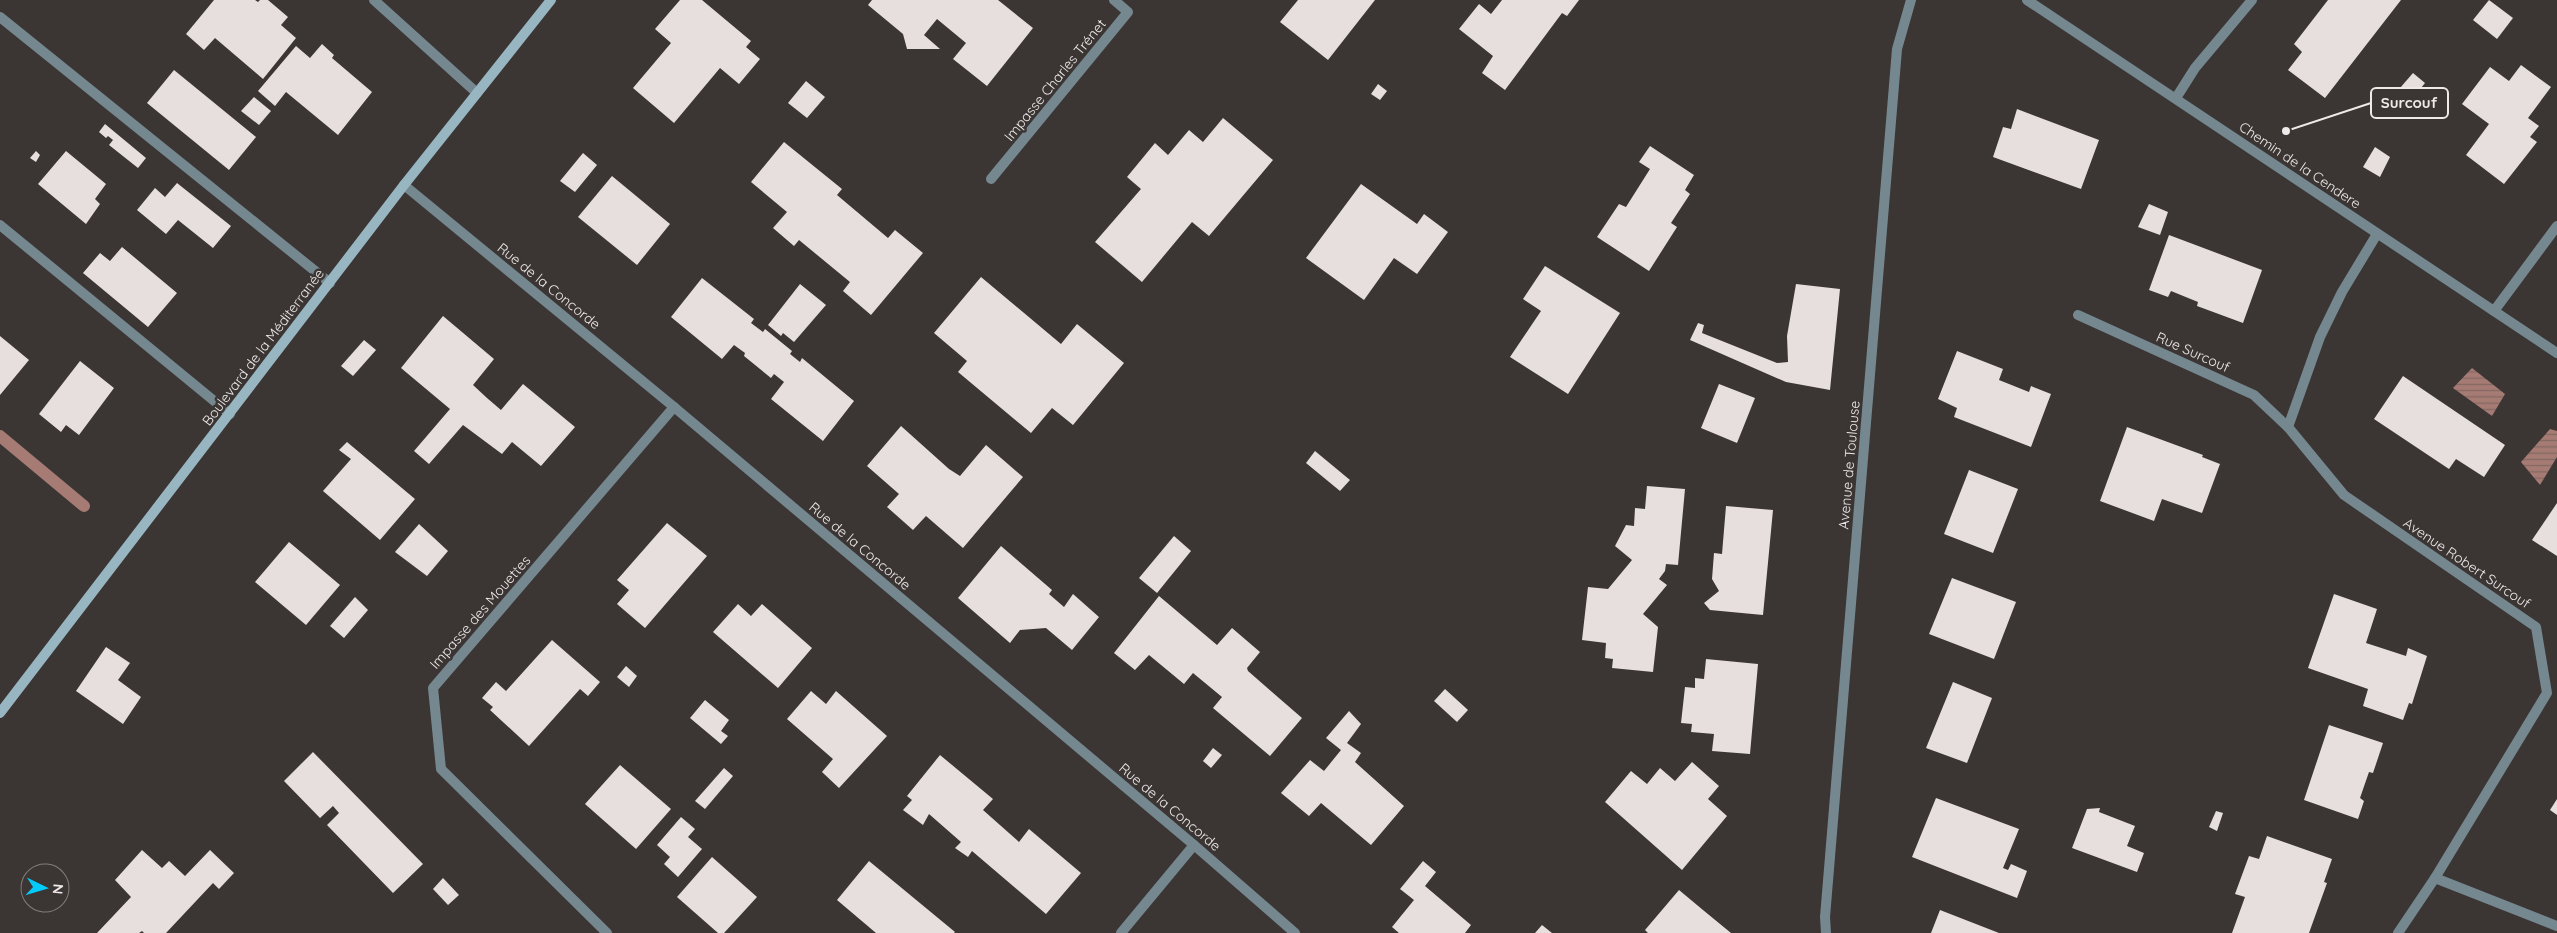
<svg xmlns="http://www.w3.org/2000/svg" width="2557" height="933" viewBox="0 0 2557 933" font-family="Quicksand,sans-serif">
<defs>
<pattern id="water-rules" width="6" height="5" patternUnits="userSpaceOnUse" patternTransform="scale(1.25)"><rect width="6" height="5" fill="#a57b73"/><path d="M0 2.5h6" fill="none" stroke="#846863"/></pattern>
</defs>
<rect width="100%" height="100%" fill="#3b3534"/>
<g fill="url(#water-rules)">
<polygon points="2472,368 2505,394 2492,416 2453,388"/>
<polygon points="2550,429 2557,431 2557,457 2540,485 2521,462"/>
</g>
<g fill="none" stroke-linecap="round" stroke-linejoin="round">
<polyline stroke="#a57b73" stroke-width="12" points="0,436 84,506"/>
</g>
<g fill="#e7dfde">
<polygon points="214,0 255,0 258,2 260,0 268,0 288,17 281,25 296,38 263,79 215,38 204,50 186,34"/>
<polygon points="680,0 702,0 751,41 746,47 760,59 739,84 720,68 674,123 633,88 671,43 655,29"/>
<polygon points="872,0 998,0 1033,28 987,86 953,59 966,43 937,19 924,35 940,49 907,49 903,34 868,5"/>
<polygon points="1298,0 1375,0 1328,60 1280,22"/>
<polygon points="1502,0 1579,0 1567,16 1562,13 1505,90 1482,73 1493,56 1459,29 1479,4 1491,14"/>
<polygon points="2328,0 2401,0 2325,98 2288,70 2302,52 2294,44"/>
<polygon points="2489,0 2513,18 2497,39 2473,20"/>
<polygon points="322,44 334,55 332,58 372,92 338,135 286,92 275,106 258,91 296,46 310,58"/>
<polygon points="2521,65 2551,87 2528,118 2539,126 2530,137 2537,142 2504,184 2466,155 2489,124 2462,104 2490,67 2509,81"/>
<polygon points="174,70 256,137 229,170 147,103"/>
<polygon points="2413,73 2425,83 2413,98 2400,88"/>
<polygon points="806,81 825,97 807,118 788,103"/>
<polygon points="1378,84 1387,91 1380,100 1371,94"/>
<polygon points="254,97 271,111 259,125 241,111"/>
<polygon points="2017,109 2099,140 2081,189 1993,157 2003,127 2011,129"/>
<polygon points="1223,118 1273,160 1209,236 1192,222 1142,282 1095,242 1141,189 1127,177 1155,143 1168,155 1189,130 1203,142"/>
<polygon points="105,124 146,158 138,168 109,145 113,140 108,136 106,138 99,132"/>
<polygon points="784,142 842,189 837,195 888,238 895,230 923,253 871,315 843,291 850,282 799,240 794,246 773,228 787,212 751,182"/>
<polygon points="1650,146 1694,175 1685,190 1690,194 1671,223 1677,227 1649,271 1597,237 1619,204 1626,207 1650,169 1639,162"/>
<polygon points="2375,147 2390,157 2380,177 2363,167"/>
<polygon points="36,151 40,155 36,162 30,158"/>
<polygon points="66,151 106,184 95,199 100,204 86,224 38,184"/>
<polygon points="583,153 597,165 575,192 560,181"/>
<polygon points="612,176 670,224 637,265 578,217"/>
<polygon points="177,183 231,226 213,248 178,220 166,234 137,210 155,188 165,197"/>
<polygon points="1361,184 1417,224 1424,214 1448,232 1417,274 1394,258 1364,300 1306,258"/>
<polygon points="2149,204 2168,212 2160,235 2138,227"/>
<polygon points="2169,235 2262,270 2243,323 2197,306 2198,302 2171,291 2168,297 2149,290"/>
<polygon points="122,247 177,293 148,327 83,273 100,253 110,261"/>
<polygon points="1545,266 1620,313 1568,394 1510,357 1541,311 1523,299"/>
<polygon points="981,277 1061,344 1077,324 1124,363 1073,425 1052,408 1031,433 958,372 967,361 934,333"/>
<polygon points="702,278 754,319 751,323 763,332 765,329 792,351 790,354 800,362 802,358 854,401 823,441 771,399 784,382 774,374 771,378 744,356 745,353 734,345 722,359 671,317"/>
<polygon points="800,284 826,305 794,342 783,333 781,336 768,325"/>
<polygon points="1796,284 1840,289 1830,390 1786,382 1690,340 1698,323 1704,325 1702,333 1777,363 1788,362 1787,336"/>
<polygon points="443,316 494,359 473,385 487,398 501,410 523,384 575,427 541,466 512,442 502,454 463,425 429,464 414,451 450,409 401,368"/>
<polygon points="0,336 29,360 0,395"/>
<polygon points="364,340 376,350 353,376 341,366"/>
<polygon points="1957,351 2003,369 1999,380 2029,392 2031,386 2051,394 2031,447 1954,417 1957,408 1938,399"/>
<polygon points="80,361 114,388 79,435 66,425 61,432 39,414"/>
<polygon points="2403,376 2505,445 2484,477 2456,459 2449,469 2374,419"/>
<polygon points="1719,384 1755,398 1737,443 1701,428"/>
<polygon points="901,426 949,469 960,476 986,445 1023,477 963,548 926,516 913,530 887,507 899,494 867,466"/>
<polygon points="2127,427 2203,455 2202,457 2220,464 2202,513 2162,499 2154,521 2100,501"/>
<polygon points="347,442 415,499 380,540 323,491 351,459 339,450"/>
<polygon points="1315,451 1350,480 1340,491 1306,463"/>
<polygon points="1969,470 2018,489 1993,553 1944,534"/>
<polygon points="1647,486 1685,489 1678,565 1666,564 1665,571 1659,579 1667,585 1643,614 1658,627 1653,672 1612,668 1613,659 1605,658 1606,643 1582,640 1588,587 1608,589 1632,560 1615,546 1626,525 1634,526 1635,508 1645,509"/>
<polygon points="2557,503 2557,556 2532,540"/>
<polygon points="1726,506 1773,510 1763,615 1710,610 1704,603 1719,591 1712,579 1714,553 1722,554"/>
<polygon points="667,523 707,556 645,628 617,604 629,590 617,580"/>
<polygon points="419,524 448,551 427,576 395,552"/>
<polygon points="1174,536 1191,551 1157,593 1139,578"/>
<polygon points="289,542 340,585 306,625 255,582"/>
<polygon points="1001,546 1052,590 1049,594 1064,607 1073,594 1099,617 1072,650 1046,628 1020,630 1010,643 958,598"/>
<polygon points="1952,578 2016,602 1994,659 1929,634"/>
<polygon points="2334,594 2377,609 2366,643 2406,656 2408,648 2427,656 2412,704 2409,703 2403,720 2363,706 2368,689 2308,668"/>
<polygon points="1159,596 1217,645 1232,628 1260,652 1247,668 1248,671 1302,718 1270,756 1213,708 1222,697 1193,673 1184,684 1149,655 1135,670 1114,653"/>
<polygon points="355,597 368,610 344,638 330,626"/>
<polygon points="738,604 751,616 762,604 812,648 778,688 713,632"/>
<polygon points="552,640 600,682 588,696 580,689 529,746 490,710 493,707 482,698 496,682 506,691"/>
<polygon points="106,647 130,663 118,680 141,697 123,724 76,691"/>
<polygon points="1706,659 1758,664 1750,754 1712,751 1714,734 1691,732 1692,724 1681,723 1685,687 1695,688 1695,678 1704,679"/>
<polygon points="626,666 637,676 629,687 617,677"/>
<polygon points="1953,682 1992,698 1967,763 1926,748"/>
<polygon points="1445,689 1468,710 1457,722 1434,701"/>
<polygon points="811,691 826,704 836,691 887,736 839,788 822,772 833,759 787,719"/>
<polygon points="705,700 729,720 721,731 728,736 721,744 690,718"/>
<polygon points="1349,711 1361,724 1347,743 1361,753 1355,762 1404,806 1371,845 1321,803 1309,816 1281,793 1310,760 1324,771 1341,750 1326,738"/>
<polygon points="2329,725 2383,743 2373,773 2369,772 2360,798 2364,801 2358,819 2304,800"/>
<polygon points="1213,748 1222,755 1211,768 1203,761"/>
<polygon points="313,752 423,864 393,893 327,825 339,813 333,806 320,818 284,781"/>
<polygon points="940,755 993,799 983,810 1019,842 1029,829 1081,873 1046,914 972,851 968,857 955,848 961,842 929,814 923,825 903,810 912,800 907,796"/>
<polygon points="1692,762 1719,786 1708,799 1727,816 1682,870 1605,802 1631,771 1647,784 1660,768 1675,781"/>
<polygon points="620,765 671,809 636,849 585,804"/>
<polygon points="724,768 733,776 705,809 695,801"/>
<polygon points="1936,798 2019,829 2003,868 2008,870 2011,864 2027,871 2017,898 1912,857"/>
<polygon points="2557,799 2557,815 2550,810"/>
<polygon points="2100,808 2099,812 2135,826 2127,846 2144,853 2137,872 2072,848 2087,809"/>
<polygon points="2216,811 2223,813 2217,831 2209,827"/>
<polygon points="681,817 695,829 688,837 702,849 678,877 664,864 670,857 657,845"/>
<polygon points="2267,836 2332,859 2324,882 2327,883 2309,933 2232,933 2245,897 2235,894 2249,856 2259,859"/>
<polygon points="142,850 162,868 169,861 185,876 210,850 234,873 219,889 213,883 166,933 144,933 142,931 139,933 97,933 131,897 115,880"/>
<polygon points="712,857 757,897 724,933 718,933 677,897"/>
<polygon points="869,861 955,932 954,933 876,933 837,900"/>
<polygon points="1423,861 1436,872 1425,886 1471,925 1465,933 1399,933 1392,927 1414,900 1400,889"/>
<polygon points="443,878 459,895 448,905 433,889"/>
<polygon points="1679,890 1703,910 1731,933 1648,933 1645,930"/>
<polygon points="1940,910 1999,933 1931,933"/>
<polygon points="1542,925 1552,933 1535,933"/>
</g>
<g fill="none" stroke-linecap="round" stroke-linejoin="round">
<g stroke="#75888f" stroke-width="10">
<polyline points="0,17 330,283"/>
<polyline points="0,225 230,414"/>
</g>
<g stroke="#75888f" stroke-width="10">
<polyline points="374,0 477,93"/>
<polyline points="2176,98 2195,68 2252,0"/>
<polyline points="991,179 1128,12 1114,0"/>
<polyline points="404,185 674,407 1194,845 1295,933"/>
<polyline points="2377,234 2342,292 2320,337 2288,427 2344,495 2536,627 2547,693 2435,878 2398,933"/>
<polyline points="2494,311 2557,226"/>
<polyline points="2078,315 2254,395 2288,427"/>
<polyline points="2435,878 2557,926"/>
<polyline points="607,933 441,769 433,688 674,407"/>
<polyline points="1121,933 1194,845"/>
</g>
<g stroke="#75888f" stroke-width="10">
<polyline points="2027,0 2557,353"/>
<polyline points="1826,933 1825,917 1897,49 1911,0"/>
</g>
<polyline stroke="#98b6c1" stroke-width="10" points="0,713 404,185 551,0"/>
</g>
<g text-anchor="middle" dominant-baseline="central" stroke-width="5" stroke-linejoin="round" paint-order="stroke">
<g font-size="14" fill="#edeae9" stroke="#3b3534">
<text transform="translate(1055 80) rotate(-51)">Impasse Charles Trénet</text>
<text transform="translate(2300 165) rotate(34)">Chemin de la Cendere</text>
<text transform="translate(549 286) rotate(39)">Rue de la Concorde</text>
<text transform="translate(263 347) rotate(-53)">Boulevard de la Méditerranée</text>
<text transform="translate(2193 352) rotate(24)">Rue Surcouf</text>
<text transform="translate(1849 465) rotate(-85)">Avenue de Toulouse</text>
<text transform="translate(860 546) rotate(40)">Rue de la Concorde</text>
<text transform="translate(2467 563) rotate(34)">Avenue Robert Surcouf</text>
<text transform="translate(480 612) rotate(-49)">Impasse des Mouettes</text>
<text transform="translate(1170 807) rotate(40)">Rue de la Concorde</text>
</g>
</g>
<path fill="none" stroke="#edeae9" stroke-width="2" d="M2286 131L2371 103"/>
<circle fill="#edeae9" stroke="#3b3534" stroke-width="2" cx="2286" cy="131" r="5"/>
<rect fill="#3b3534" stroke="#edeae9" stroke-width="2" x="2371" y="88" width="77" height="30" rx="5"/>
<g font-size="15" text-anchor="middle" font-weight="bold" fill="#edeae9">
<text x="2409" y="108">Surcouf</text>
</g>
<g transform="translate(45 888) rotate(95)"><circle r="24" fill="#3b3534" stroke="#827d7c"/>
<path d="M0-4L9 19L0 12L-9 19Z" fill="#04cbf9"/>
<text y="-8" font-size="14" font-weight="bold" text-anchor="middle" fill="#edeae9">N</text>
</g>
</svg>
